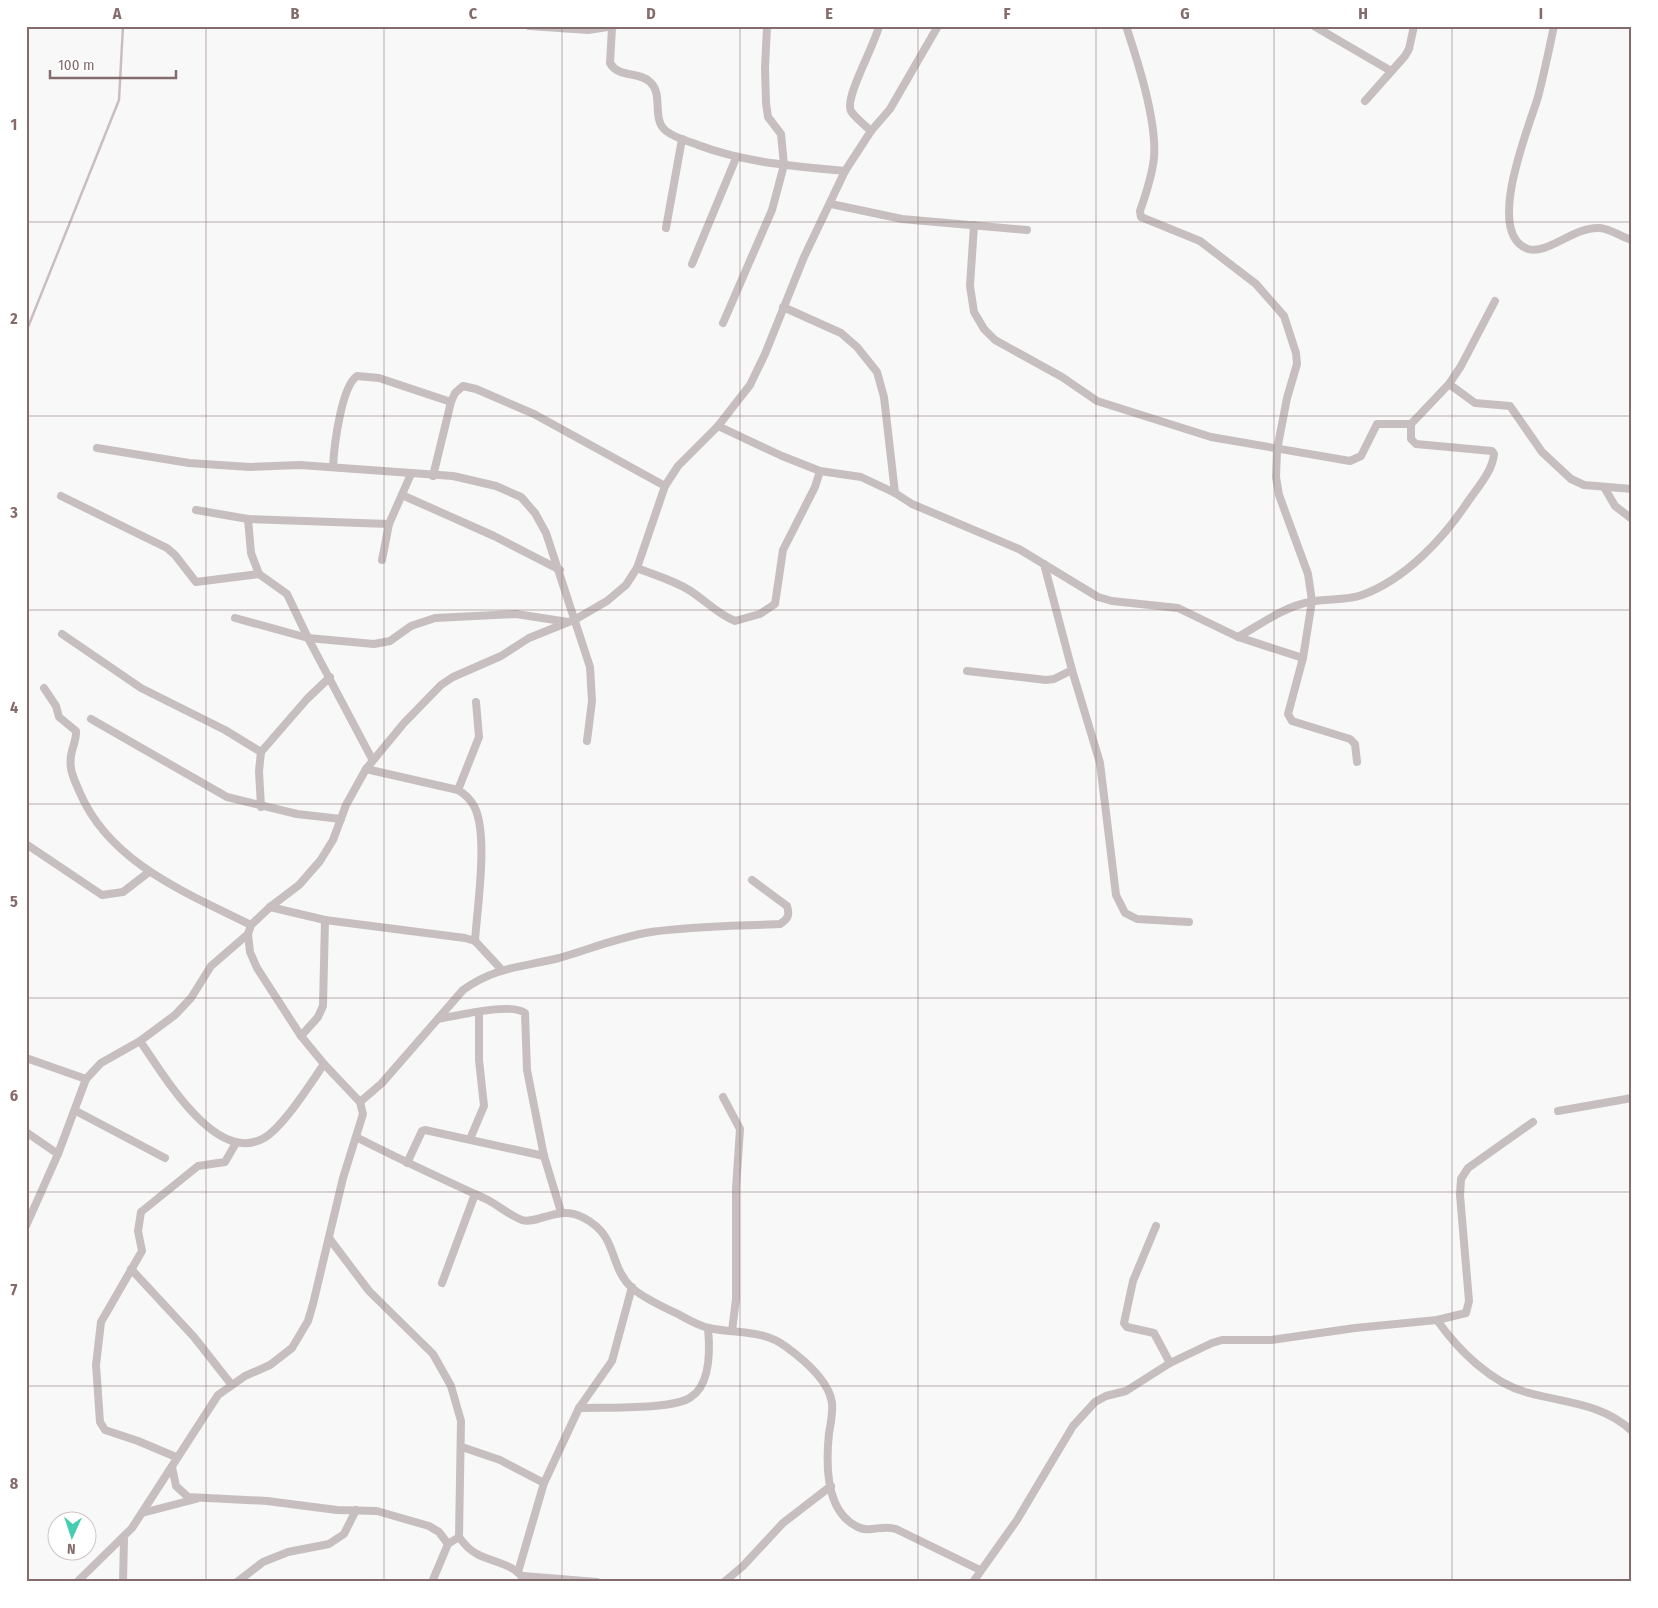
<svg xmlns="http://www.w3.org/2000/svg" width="1658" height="1608" viewBox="0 0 1658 1608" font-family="'Fira Sans Condensed',sans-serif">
<rect width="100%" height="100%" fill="#f8f8f9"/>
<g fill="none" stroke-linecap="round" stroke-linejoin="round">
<polyline stroke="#cabdc0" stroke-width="2.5" points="26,332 119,100 123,26"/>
<g stroke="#c7bfbf" stroke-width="8">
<polyline points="529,26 588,30 614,26"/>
<path d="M1126,26C1138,62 1157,121 1154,158C1152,176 1146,194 1140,211L1141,217L1200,241L1256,284L1284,316L1296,353L1297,364L1287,398L1277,450L1276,477L1279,495L1308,574L1312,601L1303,658L1288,714L1292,721L1350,739L1355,744L1357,762"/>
<polyline points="1314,26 1391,71"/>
<path d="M1554,26C1549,50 1544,74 1538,97C1529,127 1484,234 1528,249C1548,255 1574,226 1600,228C1611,229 1621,237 1632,240"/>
<path d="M612,28L610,63C618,78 639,71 650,82C664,94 651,119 666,131C675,138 688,141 698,145C746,163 794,166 845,171"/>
<polyline points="1365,101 1405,56 1409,49 1414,26"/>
<path d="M871,131C865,125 855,118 851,111C844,98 875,45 879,26"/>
<polyline points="831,204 902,219 1027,230"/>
<polyline points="974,225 970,286 974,312 984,329 995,340 1062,377 1097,401 1211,437 1350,461 1361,456 1377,424 1411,424 1449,384 1461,366 1495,301"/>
<polyline points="666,228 682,139"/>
<polyline points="692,264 736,158"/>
<polyline points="783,307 841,333 857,347 877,372 884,397 895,493"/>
<polyline points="723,323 772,210 784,165 781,134 768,117 766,103 765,68 767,26"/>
<polyline points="1449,384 1475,403 1510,406 1542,452 1571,479 1584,485 1632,489"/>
<polyline points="718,426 782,456 820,471 861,477 895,493 912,504 1019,549 1098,597 1112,601 1178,608 1238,637 1303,658"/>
<polyline points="97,448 189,463 250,467 300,465 453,476 496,486 521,497 535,513 546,533 590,667 592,701 587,741"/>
<path d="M333,467C334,447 341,387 357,376L379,378L451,402"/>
<polyline points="433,476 451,402 455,393 463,386 476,389 534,414 665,486"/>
<polyline points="1604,487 1615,506 1632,519"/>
<polyline points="402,495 494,536 560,570"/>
<polyline points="61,496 167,548 175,555 196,582 259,574"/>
<polyline points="196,510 248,519 389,524"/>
<polyline points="248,519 251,553 259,574 287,594 308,638 372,759"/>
<polyline points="382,560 389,524 411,474"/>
<polyline points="1044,564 1072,670 1100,763 1116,895 1125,913 1137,919 1189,922"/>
<path d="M637,568C654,575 673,580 689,590C705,600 717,614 735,621L760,614L775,604L783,550L815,487L820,471"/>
<polyline points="235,618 308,638 374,644 390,641 411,626 435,618 516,614 568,622"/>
<polyline points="62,634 141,688 225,730 261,752"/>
<path d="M1238,637C1261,624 1284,607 1309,602C1327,598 1345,601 1362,595C1406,579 1444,538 1469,500C1478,487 1493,470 1494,454L1492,451L1416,444L1411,439V424"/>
<polyline points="967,671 1046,680 1054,679 1072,670"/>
<path d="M44,688L56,706L59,717L76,731C77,743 68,752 71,768C72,777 77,785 80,793C110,863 187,893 251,925"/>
<polyline points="91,719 227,797 297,814 341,819"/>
<path d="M366,769L458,790C465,794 470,799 474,806C489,834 477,908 475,941"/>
<polyline points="458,790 479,737 476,702"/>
<polyline points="261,807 259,771 261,752 307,699 330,677"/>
<polyline points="26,844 102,895 123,892 149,872"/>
<polyline points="270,907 325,920 465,938 475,941 501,969"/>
<path d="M438,1019C456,1016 512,1002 525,1013L527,1070L544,1156L561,1212"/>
<polyline points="301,1036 318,1017 323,1006 325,920"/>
<path d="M140,1041C163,1074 216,1166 264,1138C284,1126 310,1084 324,1064"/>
<polyline points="26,1058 86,1079"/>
<polyline points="723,1097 740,1129 736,1188 736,1299 732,1331"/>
<path d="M360,1102L382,1083L463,990C494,967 523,967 559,958C590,949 619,937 651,932C694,926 737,926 780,924C788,919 790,915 787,906L752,880"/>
<polyline points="76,1111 165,1158"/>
<polyline points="1558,1111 1632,1098"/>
<polyline points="26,1132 58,1154"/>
<path d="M356,1137C399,1159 442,1179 486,1199C498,1205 509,1215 522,1220C538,1225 557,1204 584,1218C619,1236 608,1266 632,1288C645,1299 663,1307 678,1314C687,1319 699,1326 709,1328C736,1334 761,1329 785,1346C803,1359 829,1380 832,1403C833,1413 831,1423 829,1433C826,1462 825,1510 856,1526C869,1534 882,1524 896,1529L980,1570"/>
<polyline points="470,1139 484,1106 479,1060 479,1012"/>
<polyline points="407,1163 422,1131 425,1130 544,1156"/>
<polyline points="26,1226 58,1154 86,1079 101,1063 140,1041 175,1015 191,998 211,966 248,934"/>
<polyline points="1156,1226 1133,1281 1124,1323 1127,1327 1154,1333 1170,1363"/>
<path d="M329,1238L369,1291L433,1354L451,1386L461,1421L459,1537C464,1544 469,1550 477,1554C491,1562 520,1565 524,1582"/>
<polyline points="131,1269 194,1337 231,1384"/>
<polyline points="442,1283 475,1194"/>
<path d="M1437,1320C1458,1350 1492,1384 1529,1393C1565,1403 1602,1403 1632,1431"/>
<path d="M579,1408C603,1407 674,1410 691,1397C711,1384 710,1349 708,1328"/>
<polyline points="462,1447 500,1460 544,1483"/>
<polyline points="176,1457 138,1441 105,1430 100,1422 96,1365 101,1322 142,1251 138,1231 141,1212 198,1166 225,1162 236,1143"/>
<polyline points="172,1467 176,1486 188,1497 267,1501 337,1510 377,1511 429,1526 439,1532 448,1544"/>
<polyline points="142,1513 196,1499"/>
<polyline points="518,1572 544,1483 579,1408 612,1361 632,1287"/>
<polyline points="523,1576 597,1582"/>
<polyline points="77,1582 132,1528 218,1395 245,1376 270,1365 292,1348 308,1321 313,1304 343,1178 363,1114 360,1102 324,1064 301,1036 257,968 250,952 248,934 251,925 270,907 299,885 320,861 333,840 346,805 366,769 404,723 441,685 453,677 501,656 529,638 576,619 607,601 626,585 637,568 665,486 678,466 718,426 750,385 765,354 804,257 845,171 871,131 890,109 938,26"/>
<polyline points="123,1582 124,1539"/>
<polyline points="237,1582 263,1562 288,1552 329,1544 344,1534 356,1510"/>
<polyline points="432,1582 448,1544 459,1537"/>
<polyline points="724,1582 743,1566 783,1523 831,1486"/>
<polyline points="973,1582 1017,1520 1073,1426 1095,1402 1106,1396 1126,1391 1170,1363 1212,1343 1222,1340 1271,1340 1355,1328 1437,1320 1466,1313 1469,1301 1460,1195 1461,1179 1468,1168 1533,1122"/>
</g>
</g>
<path fill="none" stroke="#856c6c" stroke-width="1" stroke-opacity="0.55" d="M206,26V1582M384,26V1582M562,26V1582M740,26V1582M918,26V1582M1096,26V1582M1274,26V1582M1452,26V1582M26,222H1632M26,416H1632M26,610H1632M26,804H1632M26,998H1632M26,1192H1632M26,1386H1632"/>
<rect width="1658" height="1608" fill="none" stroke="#ffffff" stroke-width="55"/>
<g transform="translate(72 1536) rotate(183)"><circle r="24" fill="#ffffff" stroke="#cec4c4"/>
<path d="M0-4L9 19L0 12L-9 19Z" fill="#43ceb1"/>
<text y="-8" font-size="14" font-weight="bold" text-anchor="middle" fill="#856c6c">N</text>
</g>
<path d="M50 70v8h126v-8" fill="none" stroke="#856c6c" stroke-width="2.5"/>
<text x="58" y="70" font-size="15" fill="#856c6c" stroke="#ffffff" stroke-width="4" paint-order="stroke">100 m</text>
<rect x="28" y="28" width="1602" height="1552" fill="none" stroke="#856c6c" stroke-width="2"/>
<g font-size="16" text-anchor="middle" font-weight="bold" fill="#856c6c">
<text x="117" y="19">A</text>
<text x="295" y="19">B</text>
<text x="473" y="19">C</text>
<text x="651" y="19">D</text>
<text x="829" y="19">E</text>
<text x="1007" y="19">F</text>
<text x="1185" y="19">G</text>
<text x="1363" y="19">H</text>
<text x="1541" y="19">I</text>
<text x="14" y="130">1</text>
<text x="14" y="324">2</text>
<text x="14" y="518">3</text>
<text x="14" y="713">4</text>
<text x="14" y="907">5</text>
<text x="14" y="1101">6</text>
<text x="14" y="1295">7</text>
<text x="14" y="1489">8</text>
</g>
</svg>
